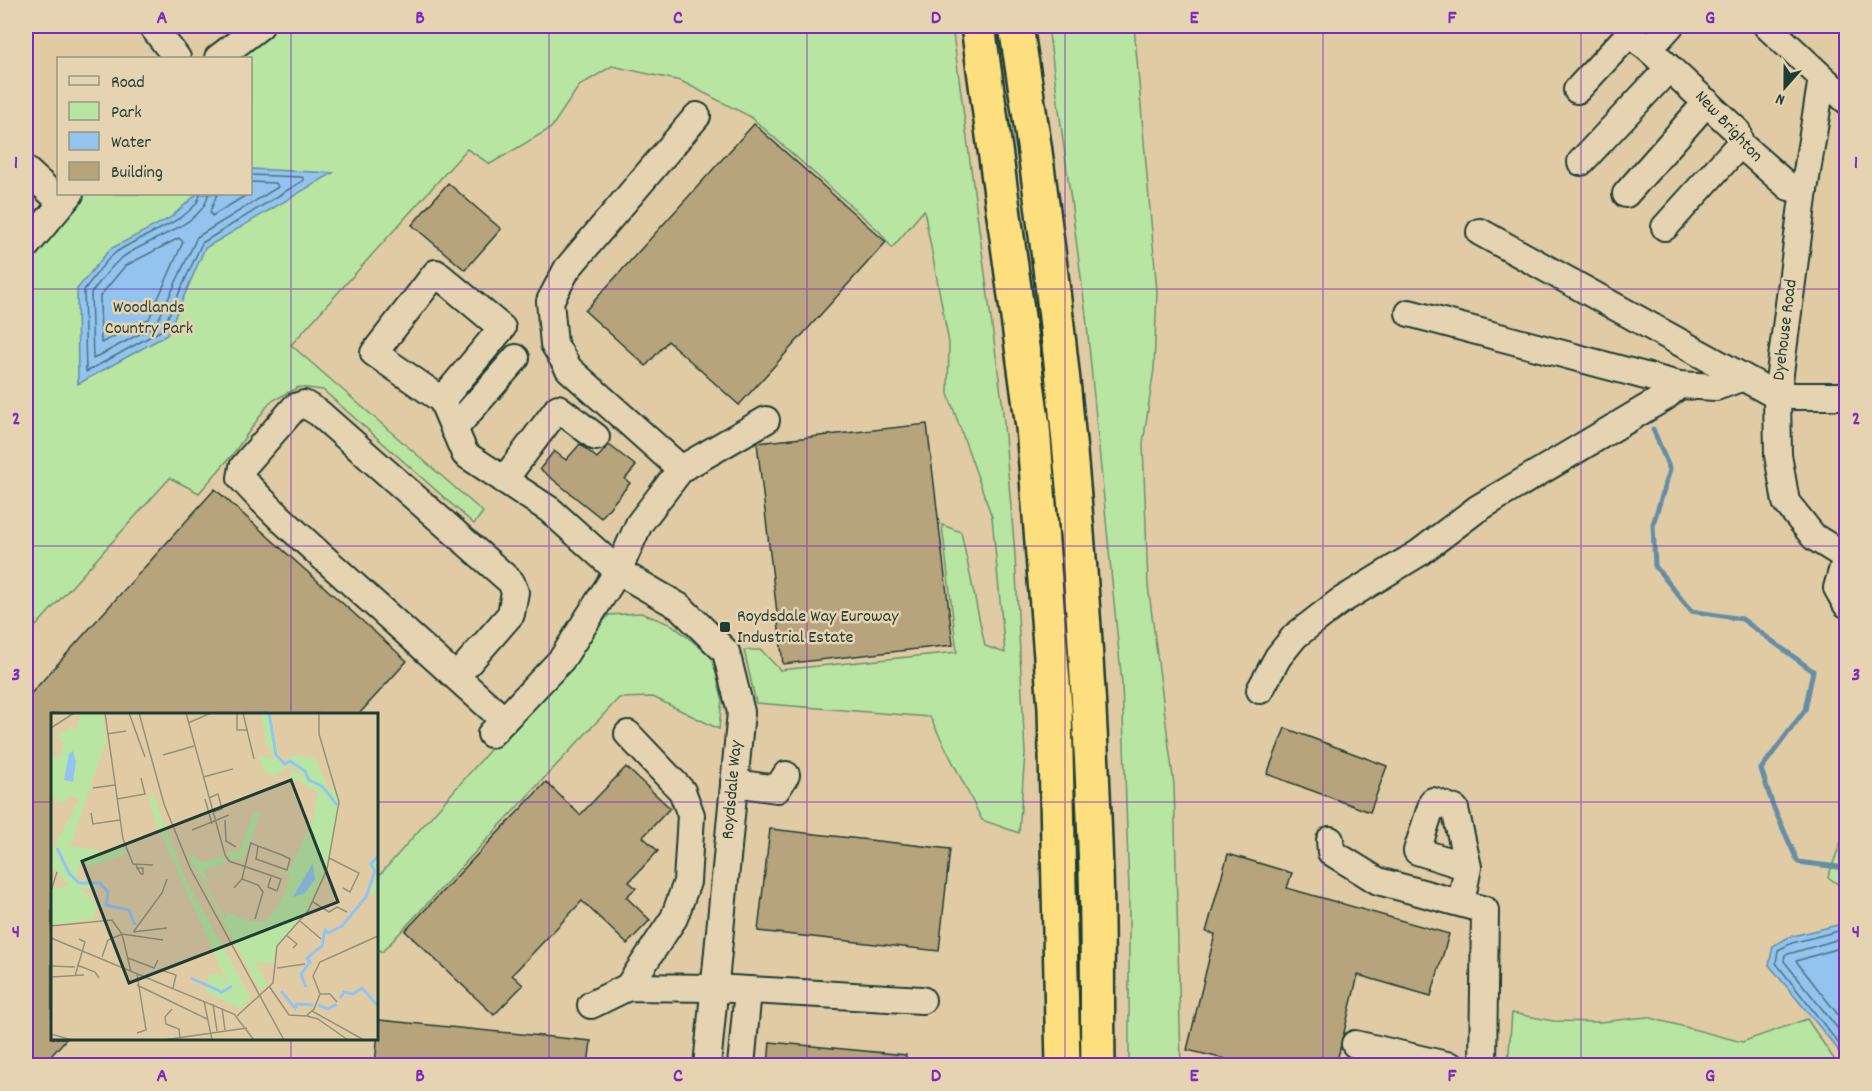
<svg xmlns="http://www.w3.org/2000/svg" width="1872" height="1091" viewBox="0 0 1872 1091" font-family="Dekko,sans-serif">
<rect width="100%" height="100%" fill="#e1cba5"/>
<filter id="ink" filterUnits="userSpaceOnUse"><feTurbulence type="fractalNoise" baseFrequency=".0167" numOctaves="2"/><feDisplacementMap in="SourceGraphic" scale="12" xChannelSelector="R" yChannelSelector="G"/><feConvolveMatrix kernelMatrix="1 2 1 2 8 2 1 2 1" color-interpolation-filters="sRGB"/></filter>
<g filter="url(#ink)">
<g fill="#b9e5a2" stroke="#6c916b" stroke-width="1.5">
<polygon points="260,26 952,26 1002,401 1015,555 1025,753 1019,833 982,820 930,717 756,703 744,650 761,650 780,670 957,652 942,525 961,532 985,646 1005,653 992,517 948,394 949,343 924,210 892,248 879,231 751,117 681,81 612,66 579,86 551,128 490,164 467,149 291,345 483,512 474,524 323,390 299,387 270,402 233,454 199,493 170,478 26,637 26,246 70,194 250,194 250,58 218,58"/>
<polygon points="1048,26 1134,26 1157,291 1154,369 1143,443 1148,585 1174,785 1181,1065 1129,1065 1129,892 1122,684 1086,315"/>
<polygon points="641,613 672,625 712,657 722,698 719,729 653,697 619,698 382,952 377,949 377,878 609,615"/>
<polygon points="1841,842 1846,844 1846,890 1828,877"/>
<polygon points="1512,1013 1553,1021 1600,1022 1647,1017 1742,1042 1807,1019 1838,1065 1508,1064"/>
</g>
<g fill="#93c4ef" stroke="#658ea4" stroke-width="1.5">
<polygon points="251,169 333,173 205,248 167,335 78,384 77,289 110,249 170,218 197,194 250,194"/>
<polygon points="1846,923 1846,1065 1836,1047 1769,965 1773,946 1789,937"/>
</g>
<g fill="none" stroke-linecap="round" stroke-linejoin="round">
<g stroke="#4d737f" stroke-width="1.5">
<path d="M200,194C197,220 132,238 114,254C102,264 93,279 84,290L86,372L162,330L202,243L304,180L302,177L250,175"/>
<path d="M208,194C206,226 137,242 118,261C108,270 100,282 91,293L93,359L156,325L197,237L278,187L276,183L250,182"/>
<polyline points="217,194 210,212 212,216 248,194"/>
<polygon points="179,238 183,242 149,319 101,343 100,296 125,266"/>
<polyline points="1846,929 1792,943 1778,950 1776,963 1846,1053"/>
<polyline points="1846,937 1785,955 1784,961 1846,1039"/>
<polyline points="1846,946 1796,961 1846,1025"/>
</g>
<polyline stroke="#658ea4" stroke-width="5" points="1653,429 1670,470 1653,524 1655,566 1691,611 1742,619 1813,671 1805,710 1761,769 1773,806 1798,862 1846,868"/>
</g>
<g fill="#b7a47b" stroke="#1f3d34" stroke-width="1.5">
<polygon points="754,124 886,242 739,405 668,341 646,366 585,311"/>
<polygon points="448,183 501,229 465,270 412,225"/>
<polygon points="927,424 953,645 783,664 757,443"/>
<polygon points="580,444 597,458 609,445 636,466 625,479 630,483 601,518 540,469 554,451 566,460"/>
<polygon points="215,489 407,661 359,714 52,714 52,1038 67,1038 43,1065 26,1065 26,699"/>
<polygon points="1285,728 1387,766 1370,812 1267,774"/>
<polygon points="626,767 670,808 643,837 658,851 629,882 636,888 626,897 650,920 627,944 582,901 512,975 523,985 494,1015 405,931 546,782 580,815"/>
<polygon points="770,829 950,849 939,951 758,931"/>
<polygon points="1228,854 1292,873 1287,888 1449,934 1431,996 1358,975 1336,1065 1250,1065 1187,1050 1215,934 1206,932"/>
<polygon points="379,1020 591,1041 588,1065 375,1065"/>
<polygon points="770,1042 906,1055 906,1065 768,1065"/>
</g>
<g fill="none" stroke-linecap="round" stroke-linejoin="round">
<g stroke="#1f3d34" stroke-width="30">
<g id="minor">
<polyline points="152,26 177,58"/>
<polyline points="1767,26 1846,100"/>
<polyline points="1649,49 1670,26"/>
<polyline points="218,58 260,26"/>
<polyline points="1822,78 1804,190 1777,396 1778,455 1786,502 1814,537 1846,557"/>
<polyline points="1577,90 1629,34 1649,49 1737,131 1740,144 1789,187 1804,190"/>
<polyline points="1581,162 1669,68"/>
<polyline points="26,170 61,202"/>
<polyline points="1626,194 1707,102"/>
<polyline points="1665,227 1740,144"/>
<polyline points="1480,232 1777,396 1846,396"/>
<polyline points="26,246 70,194"/>
<polyline points="1409,313 1679,385 1716,387 1741,378"/>
<polyline points="442,400 502,328 436,273 374,353 442,400 465,454 550,510 618,571 680,607 726,652 741,712 707,1066"/>
<polyline points="454,429 516,358"/>
<polyline points="681,469 569,369 554,344 550,301 567,269 697,116"/>
<polyline points="504,480 558,408 596,437"/>
<polyline points="1846,557 1837,588 1846,604"/>
<path d="M456,677L511,614L515,592L511,582L319,413L304,404L295,407L243,467L241,478C277,518 318,552 357,588C406,632 455,676 504,720"/>
<polyline points="1260,690 1278,657 1295,636 1339,602 1419,553 1477,509 1665,397 1679,385"/>
<polyline points="491,734 562,659 618,571 639,524 681,469 766,420"/>
<polyline points="628,734 682,791 691,815 687,882 674,918 628,987"/>
<polyline points="734,783 777,789 786,775"/>
<polyline points="1330,840 1331,852 1378,881 1485,910 1483,1066"/>
<polyline points="1461,903 1468,867 1455,809 1433,801 1417,851 1468,867"/>
<polyline points="591,1005 628,987 715,988 922,1000"/>
<polyline points="1355,1044 1451,1066"/>
<polyline points="741,1066 748,990"/>
</g>
</g>
<g stroke="#1f3d34" stroke-width="38">
<g id="highway">
<polyline points="978,26 1033,427 1055,708 1063,1066"/>
<path d="M1016,26C1061,305 1087,588 1096,871C1098,936 1097,1001 1098,1066"/>
</g>
</g>
<use href="#minor" stroke="#e6d3b1" stroke-width="26"/>
<use href="#highway" stroke="#fedf80" stroke-width="33"/>
</g>
</g>
<path fill="none" stroke="#7b2cbf" stroke-width="1.5" stroke-opacity="0.55" d="M291,26V714M549,26V1066M807,26V1066M1065,26V1066M1323,26V1066M1581,26V1066M26,289H1846M26,546H1846M26,802H52M376,802H1846M291,1038V1066"/>
<rect fill="#1f3d34" stroke="#e6d3b1" stroke-width="2" x="719" y="621" width="12" height="12" rx="3"/>
<g text-anchor="middle" dominant-baseline="central" stroke-width="5" stroke-linejoin="round" paint-order="stroke">
<g font-size="18" fill="#1f3d34" stroke="#e6d3b1">
<text transform="translate(1728 127) rotate(47)">New Brighton</text>
<text transform="translate(1786 330) rotate(-83)">Dyehouse Road</text>
<text transform="translate(733 790) rotate(-85)">Roydsdale Way</text>
</g>
<g font-size="18" fill="#27453a" stroke="#e6d3b1">
<text x="149" y="308">Woodlands<tspan x="149" dy="21">Country Park</tspan></text>
</g>
<g font-size="18" fill="#1f3d34" stroke="#e6d3b1" text-anchor="start">
<text x="737" y="617">Roydsdale Way Euroway<tspan x="737" dy="21">Industrial Estate</tspan></text>
</g>
</g>
<g transform="translate(51 713)">
<rect width="327" height="327" fill="#e1cba5"/>
<path d="M30,0H52L55,29L19,133L50,138L73,135L75,141L41,153L31,147L28,152L26,166L45,170V174L29,175L46,191L43,206L0,212V173L3,171L4,176L18,172L3,155L0,167L1,139L28,86L18,82L13,90L6,89L0,79V48L2,42L7,47L13,30L5,23L20,14L25,17ZM210,0H220L228,43L233,49L243,42L264,45L278,77L285,76L288,96L276,156L257,198L224,236L223,250H204L208,256L212,250L208,257L217,271L209,277L140,149L137,140L152,149L172,143L176,149L152,158L159,171L147,160L174,205L177,200L198,208H216L228,192L239,163L211,151L234,160L239,156L263,103L267,79L239,63L240,56L259,68L240,51L223,63L213,58L207,42L224,46L215,30ZM101,78L132,161L200,285L189,296L154,278L158,261H168L176,269L105,110L98,88ZM203,99L210,100L192,147L179,146L175,139L188,138ZM327,139V171L322,185L319,182L327,159L318,155Z" fill="#b9e5a2"/>
<path d="M22,38L25,49L22,69L13,67L18,40ZM262,150L264,166L254,180L242,184Z" fill="#93c4ef"/>
<path fill="none" stroke="#93c4ef" stroke-width="3" d="M218,0L225,42L234,51L239,48L254,58L258,67L271,73L286,92M6,135L18,160L28,170H49L57,179L55,192L78,197L84,212M140,265L171,279L181,273M255,274L250,261L259,249L256,245L271,233L274,217L277,220L291,213L315,184L324,158L320,151L327,143M230,278L244,295L246,291L262,292M289,285L293,279L302,281L311,275L327,293M267,292L277,296L286,291"/>
<path fill="none" stroke="#939278" stroke-width="1.5" d="M54,0L72,126L82,151L102,152M78,0L94,44M88,0L113,91L139,155L233,327M135,0L174,142L178,148L230,166L226,178L217,174L220,164M192,0L203,46M186,1V17H197M137,10L160,0M0,15L23,0M56,21L75,18M112,42L143,33M152,64L182,56M42,75L64,72M158,85L167,81L171,96L162,99M66,86L94,81L90,65M154,86L161,111M40,100L42,111L69,107M174,107L175,128L185,134M141,117L178,102M200,130L207,133L231,142L239,146L236,157L205,146L207,133M278,145L308,160L299,179L292,175M85,151L86,155L90,161H92V155H86M191,166L207,172L212,179L204,206M183,175L191,166L200,129M0,178L6,159M262,189L278,199L286,194L296,199M249,208L270,226M0,213L61,207L71,221L80,259M83,218L111,180L116,166M82,219L116,215M235,222L246,231L242,235M0,225L183,301L203,327M51,244L57,227L71,221L112,227M77,245L103,255L107,247M26,252L44,259L48,265M0,253L24,254M226,255L254,251M110,257L125,262L122,275M86,261L95,317L86,320M24,263L34,229L28,226M0,264L33,262M86,272L156,306M218,273L238,302L255,303L263,296L269,281L262,263L269,249L327,223M269,281H279L286,289M153,288L161,327M162,291L166,318M171,295L174,317M121,296L114,304L115,311L128,316L129,327M261,298L313,327M186,303L222,270L226,233L257,198L276,156L288,89L268,21V0M256,303L267,306L297,327M0,321L21,327M112,327L196,315"/>
<path fill="#1f3d34" fill-opacity="0.15" stroke="#1f3d34" stroke-width="3" d="M240,67L287,189L78,270L31,148Z"/>
<rect width="327" height="327" fill="none" stroke="#1f3d34" stroke-width="3"/>
</g>
<rect width="1872" height="1091" fill="none" stroke="#e6d3b1" stroke-width="66"/>
<rect x="57" y="57" width="195" height="138" fill="#e6d3b1" stroke="#96977f" stroke-width="1.5"/>
<rect x="69" y="76" width="30" height="9" fill="#e6d3b1" stroke="#96977f" stroke-width="1.5"/>
<text x="111" y="87" font-size="18" fill="#1f3d34">Road</text>
<rect x="69" y="102" width="30" height="18" fill="#b9e5a2" stroke="#96977f" stroke-width="1.5"/>
<text x="111" y="117" font-size="18" fill="#1f3d34">Park</text>
<rect x="69" y="132" width="30" height="18" fill="#93c4ef" stroke="#96977f" stroke-width="1.5"/>
<text x="111" y="147" font-size="18" fill="#1f3d34">Water</text>
<rect x="69" y="162" width="30" height="18" fill="#b7a47b" stroke="#96977f" stroke-width="1.5"/>
<text x="111" y="177" font-size="18" fill="#1f3d34">Building</text>
<g transform="translate(1785 87) rotate(201)" stroke="#e6d3b1" stroke-width="4.5" paint-order="stroke">
<path d="M0-4.5L10 22L0 15L-10 22Z" fill="#1f3d34"/>
<text y="-9" font-size="16" font-weight="bold" text-anchor="middle" fill="#1f3d34">N</text>
</g>
<rect x="33" y="33" width="1806" height="1025" fill="none" stroke="#7b2cbf" stroke-width="2"/>
<g font-size="20" text-anchor="middle" font-weight="bold" fill="#7b2cbf">
<text x="162" y="23">A</text>
<text x="420" y="23">B</text>
<text x="678" y="23">C</text>
<text x="936" y="23">D</text>
<text x="1194" y="23">E</text>
<text x="1452" y="23">F</text>
<text x="1710" y="23">G</text>
<text x="16" y="168">1</text>
<text x="1856" y="168">1</text>
<text x="16" y="424">2</text>
<text x="1856" y="424">2</text>
<text x="16" y="680">3</text>
<text x="1856" y="680">3</text>
<text x="16" y="937">4</text>
<text x="1856" y="937">4</text>
<text x="162" y="1081">A</text>
<text x="420" y="1081">B</text>
<text x="678" y="1081">C</text>
<text x="936" y="1081">D</text>
<text x="1194" y="1081">E</text>
<text x="1452" y="1081">F</text>
<text x="1710" y="1081">G</text>
</g>
</svg>
